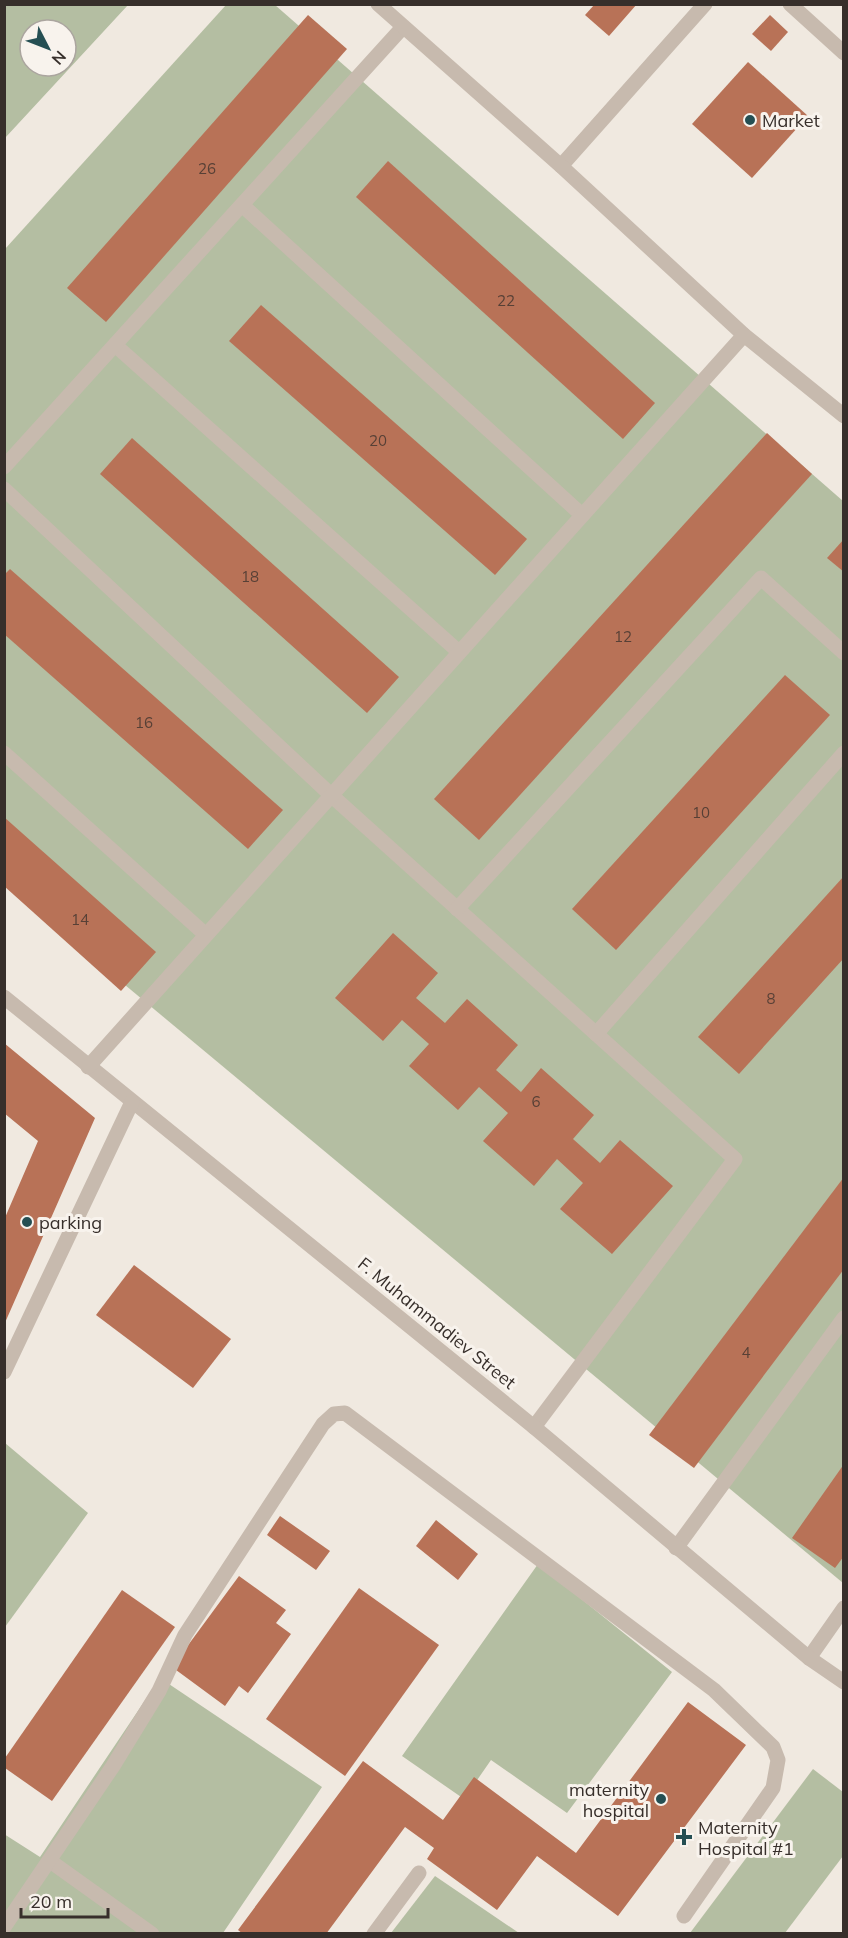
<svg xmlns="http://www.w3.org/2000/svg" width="848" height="1938" viewBox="0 0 848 1938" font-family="Mulish,sans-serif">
<rect width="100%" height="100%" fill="#f0e9e0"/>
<g fill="#b4bea2" fill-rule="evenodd">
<path d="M5,4L128,5L5,138L4,5ZM30,30H66V66H30Z"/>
<polygon points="226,5 275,5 843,501 843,1583 5,885 5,249"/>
<polygon points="5,1443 88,1513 5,1627"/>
<polygon points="538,1564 672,1672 567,1813 491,1760 464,1799 402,1756"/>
<polygon points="160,1678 322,1787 223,1933 5,1933 4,1834 40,1857"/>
<polygon points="813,1769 843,1792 843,1856 785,1933 690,1933"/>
<polygon points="435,1876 519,1933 391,1933"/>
</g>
<g fill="#b87257">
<polygon points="595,4 637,4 609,36 585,15"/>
<polygon points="308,15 347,49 106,322 67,288"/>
<polygon points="770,15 788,32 771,51 752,34"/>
<polygon points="748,62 808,116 752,178 692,124"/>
<polygon points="388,161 655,403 623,439 356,197"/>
<polygon points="261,305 527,539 495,575 229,341"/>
<polygon points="767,433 812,474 479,840 434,799"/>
<polygon points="132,438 399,677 367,713 100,474"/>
<polygon points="844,539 844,572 827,558"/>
<polygon points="10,569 283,810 248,849 4,634 4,575"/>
<polygon points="785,675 830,715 616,950 572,909"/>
<polygon points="4,817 156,952 121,991 4,886"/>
<polygon points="844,876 844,958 739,1074 698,1037"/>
<polygon points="393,933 438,973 416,998 445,1023 467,999 518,1045 496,1070 521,1092 541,1068 594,1115 573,1139 600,1163 620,1140 673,1186 612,1254 560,1209 583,1183 557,1159 534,1186 483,1141 508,1113 479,1087 458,1110 409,1066 429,1044 402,1020 383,1041 335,998"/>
<polygon points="4,1043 95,1118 4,1325 4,1220 38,1141 4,1113"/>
<polygon points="844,1177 844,1269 694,1468 649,1435"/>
<polygon points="134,1265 231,1339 193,1388 96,1315"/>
<polygon points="844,1464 844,1556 835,1568 792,1538"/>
<polygon points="280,1516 330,1551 316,1570 267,1535"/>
<polygon points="436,1520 478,1554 458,1580 416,1546"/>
<polygon points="239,1576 286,1610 276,1623 291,1634 248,1693 239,1686 225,1706 172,1667"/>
<polygon points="359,1588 439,1645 345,1776 266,1719"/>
<polygon points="122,1590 175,1627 52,1801 5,1768 5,1758"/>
<polygon points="688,1702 746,1745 618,1916 537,1856 497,1910 427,1859 434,1848 405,1827 326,1934 243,1934 238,1930 363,1761 443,1820 474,1777 576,1853"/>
</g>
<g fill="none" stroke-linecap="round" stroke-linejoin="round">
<g stroke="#c7baae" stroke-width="15">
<polyline points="790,4 844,53"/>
<polyline points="561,166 705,4"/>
<polyline points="242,205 582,515"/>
<polyline points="115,345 459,652"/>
<polyline points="4,467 403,27"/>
<polyline points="4,489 331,795 735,1159 534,1427"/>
<polyline points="4,753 206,935"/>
<polyline points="457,909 761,578 844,653"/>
<polyline points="596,1034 844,753"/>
<polyline points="676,1548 844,1318"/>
<polyline points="809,1658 844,1608"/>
<polyline points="50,1861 152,1934"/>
<polyline points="4,1927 113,1766 159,1691 185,1635 323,1424 334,1414 345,1413 714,1690 773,1747 778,1760 773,1788 684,1916"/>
<polyline points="374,1934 419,1873"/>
</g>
<g stroke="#c7baae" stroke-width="15">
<polyline points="378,4 561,166 744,335 844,416"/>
<polyline points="4,997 534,1427 809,1658 844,1682"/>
<polyline points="88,1067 744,335"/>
<polyline points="4,1372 132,1102"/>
</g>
</g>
<g fill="#254f53" stroke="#f8f3ed" stroke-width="2">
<circle cx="750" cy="120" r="6"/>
<circle cx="27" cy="1222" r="6"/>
<circle cx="661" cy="1799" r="6"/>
<path d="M681 1828h6v6h6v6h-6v6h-6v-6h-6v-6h6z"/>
</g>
<g text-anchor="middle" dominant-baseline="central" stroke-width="6" stroke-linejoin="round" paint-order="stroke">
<g font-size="15" fill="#574036">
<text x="207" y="168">26</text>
<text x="506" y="300">22</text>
<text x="378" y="440">20</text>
<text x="250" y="576">18</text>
<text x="623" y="636">12</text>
<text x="144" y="722">16</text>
<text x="701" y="812">10</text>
<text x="80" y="919">14</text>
<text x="771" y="998">8</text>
<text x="536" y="1101">6</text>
<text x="746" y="1352">4</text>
</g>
<g font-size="18" fill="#372f2b" stroke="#f8f3ed" text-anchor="start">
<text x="762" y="120">Market</text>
<text x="39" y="1222">parking</text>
<text x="649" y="1789" text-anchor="end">maternity<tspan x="649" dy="21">hospital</tspan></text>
<text x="698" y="1827">Maternity<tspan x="698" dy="21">Hospital #1</tspan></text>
</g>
<g font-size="18" fill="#372f2b" stroke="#f8f3ed">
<text transform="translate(437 1323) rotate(39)">F. Muhammadiev Street</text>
</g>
</g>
<rect width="848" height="1938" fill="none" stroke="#372f2b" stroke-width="12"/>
<g transform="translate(48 48) rotate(132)"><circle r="28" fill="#f8f3ed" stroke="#aba59f" stroke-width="1.5"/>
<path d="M0-4.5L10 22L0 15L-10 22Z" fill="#254f53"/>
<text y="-9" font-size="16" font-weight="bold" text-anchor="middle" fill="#372f2b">N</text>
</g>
<path d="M21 1908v9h87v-9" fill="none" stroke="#372f2b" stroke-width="3"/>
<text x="30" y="1908" font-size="18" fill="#372f2b" stroke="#f8f3ed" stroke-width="4.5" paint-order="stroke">20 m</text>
</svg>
